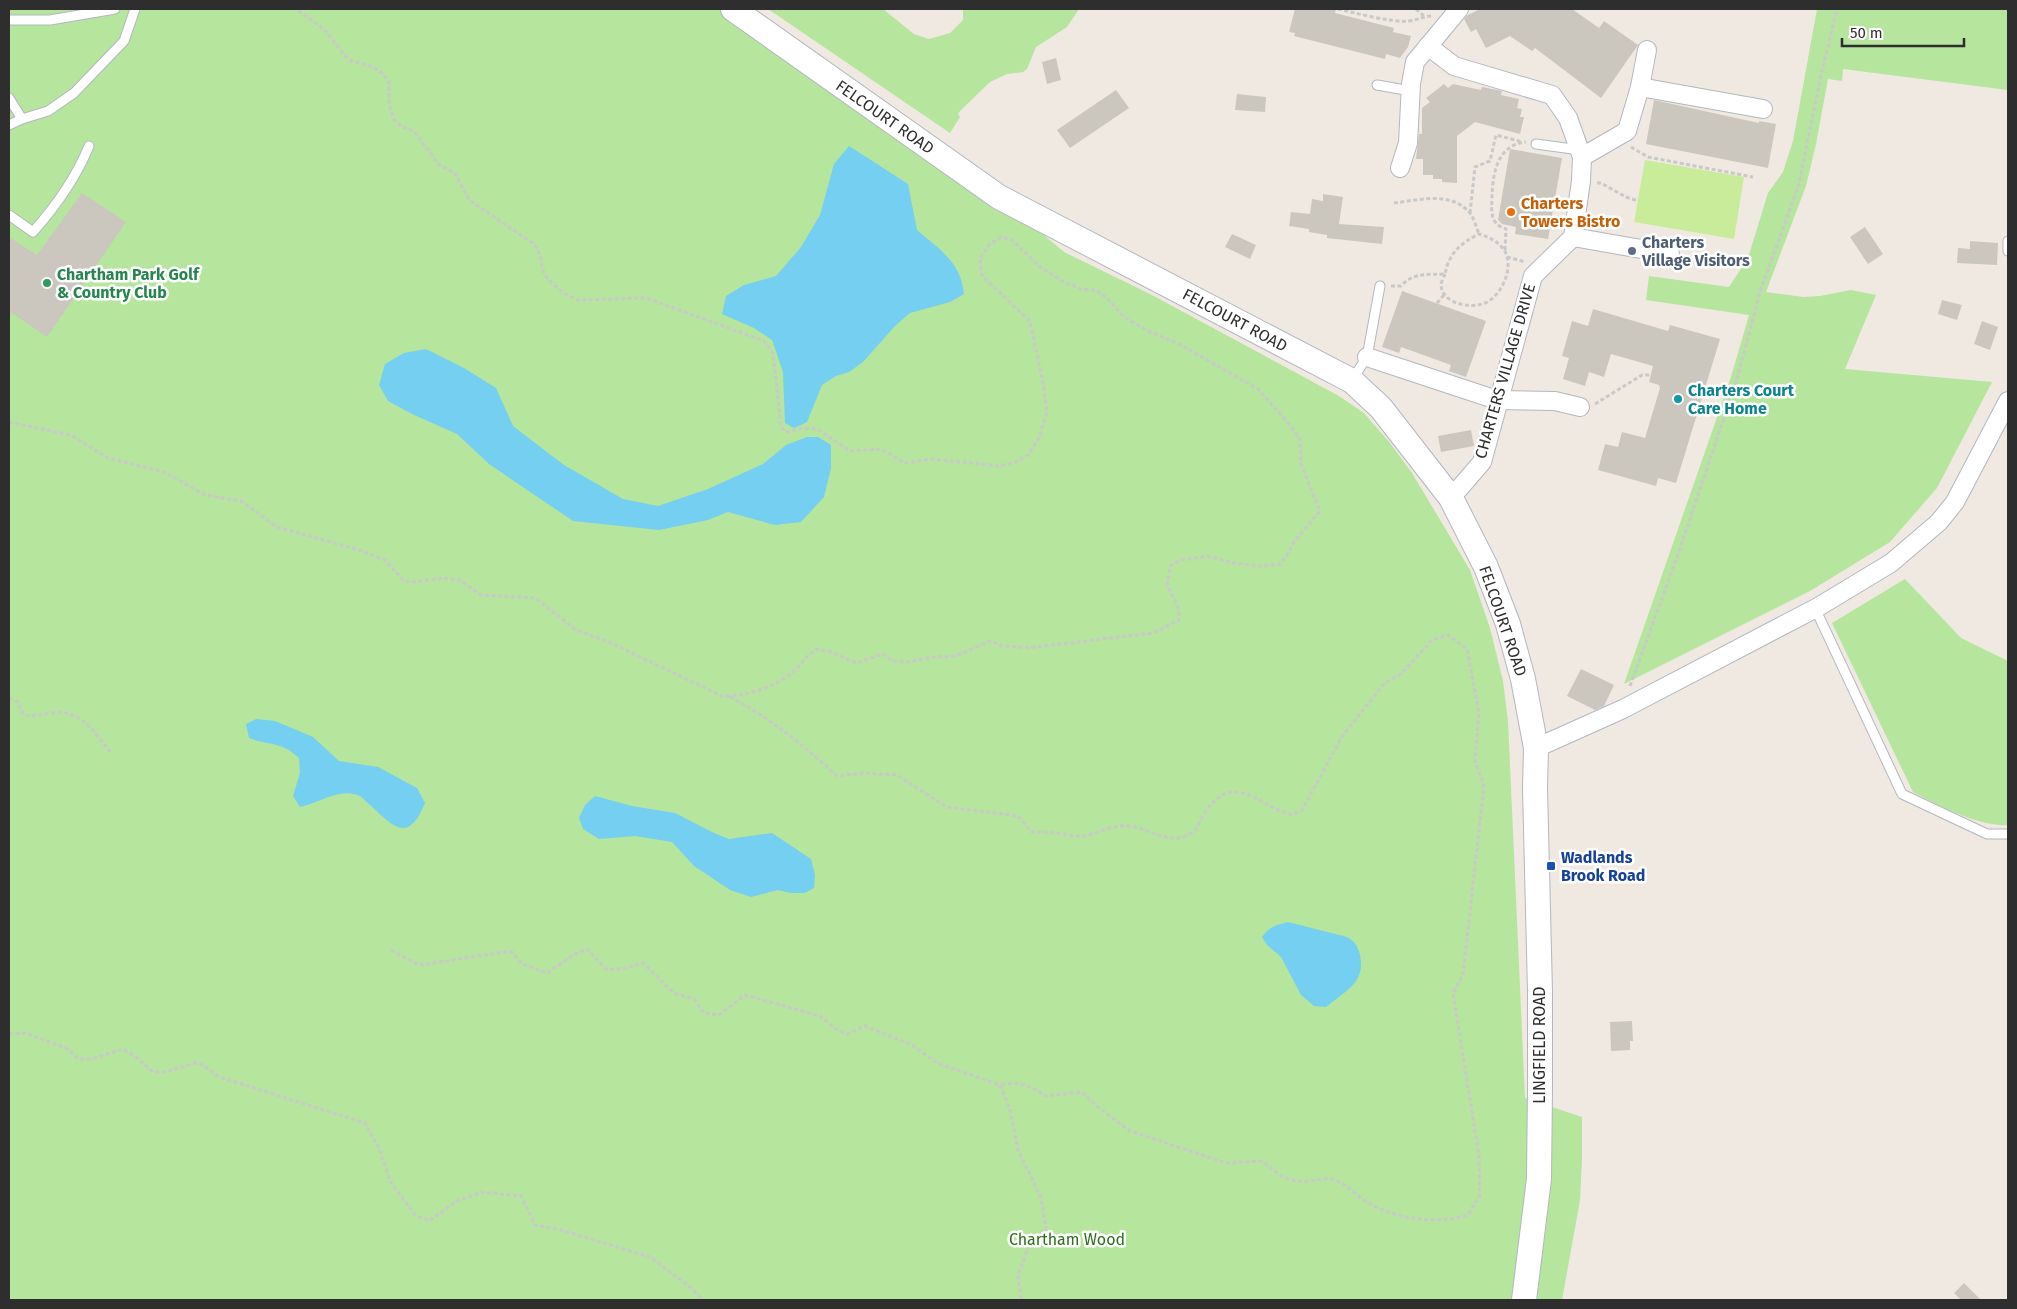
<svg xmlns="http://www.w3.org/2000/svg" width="2017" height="1309" viewBox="0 0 2017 1309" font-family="'Fira Sans',sans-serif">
<rect width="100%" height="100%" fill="#efe9e1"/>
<g fill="#b6e59e">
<polygon points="9,9 733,9 999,197 1064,252 1150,294 1339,396 1364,413 1390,443 1412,473 1470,570 1490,628 1503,681 1508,721 1525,1098 1582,1117 1582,1159 1580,1200 1562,1300 9,1300"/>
<polygon points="768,9 883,9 914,34 929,39 950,33 963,20 963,9 1079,9 1067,27 1036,47 1027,69 1023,72 1007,74 990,82 960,111 958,114 960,117 950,133"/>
<polygon points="1817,9 2008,9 2008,90 1843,69 1842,81 1828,79 1816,144 1806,186 1766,292 1803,297 1820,296 1851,290 1876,295 1845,369 1992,382 1937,488 1890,542 1810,591 1624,684 1731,377 1749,315 1646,300 1649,276 1729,287 1748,258 1768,193 1783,172 1793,141"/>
<path d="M1905,579L1961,638L2008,661V825C1980,827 1937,805 1913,792L1832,623Z"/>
</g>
<polygon fill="#c9ec9a" points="1645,160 1744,177 1734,239 1634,222"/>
<g fill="#75cff0">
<path d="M849,146L908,184L917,230C939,249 961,262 964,294L950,302L910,313L895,326L863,362L849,372L836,376L822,385L807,422L794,428L785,423L783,372L772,340L754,328L722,314L726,296L744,285L776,276L801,247L820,215L834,164Z"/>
<polygon points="426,349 464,368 496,388 513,426 564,465 623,499 658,506 708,489 763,464 786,445 807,437 818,437 831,445 831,468 824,497 801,522 775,525 728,512 708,520 659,530 573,521 489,464 457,434 412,414 388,401 379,385 385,364 404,353"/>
<path d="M256,719L275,721L313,737L339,761L378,767L417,788L425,803C408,845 393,826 369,804C366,802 363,798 360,796C339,787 320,803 300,807L293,796L300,773L299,758C281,741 270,746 249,738L246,724Z"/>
<polygon points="595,796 632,806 675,813 714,833 729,839 772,833 811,859 815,875 814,888 805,893 791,893 778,890 751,897 730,890 694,866 672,842 635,836 599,839 583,829 579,818 585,805"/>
<path d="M1288,922L1347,937C1355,941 1358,947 1360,955C1366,983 1345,991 1326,1007L1314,1006L1301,995L1281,957L1267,945L1262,937C1269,927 1276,925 1288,922Z"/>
</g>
<g fill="#cbc7bf">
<polygon points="1295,9 1336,9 1335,13 1394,28 1393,32 1411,36 1408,47 1400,58 1386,54 1385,59 1294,36 1295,33 1289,32"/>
<polygon points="1480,9 1572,9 1599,28 1604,21 1638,45 1601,98 1535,48 1532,51 1510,36 1486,48 1476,29 1471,32 1464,19 1468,15"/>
<polygon points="1056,58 1061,80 1047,84 1042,62"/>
<polygon points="1444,84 1448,88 1453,84 1481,90 1482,87 1502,91 1501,95 1519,99 1517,108 1522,109 1520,117 1524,117 1520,134 1475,122 1457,136 1457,183 1442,182 1442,179 1433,179 1433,175 1423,175 1423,159 1416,159 1419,134 1422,134 1422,108 1430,102 1426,98"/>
<polygon points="1116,90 1129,108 1070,148 1057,130"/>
<polygon points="1237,94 1266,97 1265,112 1235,110"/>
<polygon points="1654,100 1759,123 1759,121 1776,124 1768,168 1646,144"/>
<polygon points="1510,149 1562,158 1548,239 1515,234 1516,227 1502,224 1498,220"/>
<polygon points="82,193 126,222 47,337 9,311 9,237 37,255"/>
<polygon points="1323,194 1343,197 1339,224 1384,227 1382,244 1327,238 1327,235 1309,232 1309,229 1289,226 1291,212 1310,214 1312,199 1323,201"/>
<polygon points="1865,227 1883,254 1868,264 1850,237"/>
<polygon points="1232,234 1256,245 1250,259 1225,247"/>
<polygon points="1970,241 1998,243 1997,265 1957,263 1958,248 1970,249"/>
<polygon points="1402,291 1486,321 1466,377 1449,371 1451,365 1401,347 1399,353 1382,347"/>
<polygon points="1942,300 1962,305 1957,320 1938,314"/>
<polygon points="1593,309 1668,331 1670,325 1720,339 1676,483 1658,478 1656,486 1598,470 1605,444 1618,447 1622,432 1645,438 1660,388 1659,385 1649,382 1653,366 1611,354 1604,377 1589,372 1585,386 1563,379 1569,358 1562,356 1572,321 1588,326"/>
<polygon points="1982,321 1998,327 1990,350 1974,344"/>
<polygon points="1471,430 1474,446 1441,452 1438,436"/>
<polygon points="1581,669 1614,685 1604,706 1595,710 1567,696"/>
<polygon points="1632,1021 1633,1041 1630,1041 1630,1050 1611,1051 1610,1022"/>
<polygon points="1964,1283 1981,1300 1961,1300 1954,1293"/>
</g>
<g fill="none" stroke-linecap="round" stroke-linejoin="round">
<g stroke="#b4b7c1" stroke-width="11">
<g id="lane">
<polyline points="9,20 50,20 115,9"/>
<polyline points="1377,85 1411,91"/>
<polyline points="9,98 22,119"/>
<polyline points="9,125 22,119 48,111 74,93 124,41 135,9"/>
<polyline points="1536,144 1580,150"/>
<path d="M9,215L33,232C56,206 76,178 89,146"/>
<polyline points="2008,241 2008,251"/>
<polyline points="1352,380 1367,357 1380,286"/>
<polyline points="1815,608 1902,794 1987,834 2008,834"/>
</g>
</g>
<g stroke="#b4b7c1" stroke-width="20">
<g id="street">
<polyline points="1428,46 1454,66 1552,95 1568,118 1582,157 1581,181 1573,237 1533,276 1482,462 1451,498"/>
<polyline points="1640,87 1763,109"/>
<polyline points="1582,157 1627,131 1640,87 1647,50"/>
<polyline points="1400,168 1408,143 1411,84 1415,62 1459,9"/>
<polyline points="1573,237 1670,254"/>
<polyline points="1367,357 1497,400 1555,401 1580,407"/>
<polyline points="1536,748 1623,709 1818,607 1891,563 1939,522 1955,502 2008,401"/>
</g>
</g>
<g stroke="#b4b7c1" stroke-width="26">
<polyline id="secondary" points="733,9 999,197 1352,381 1381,408 1451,498 1486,567 1508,624 1523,679 1536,748 1535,788 1540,992 1540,1089 1539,1179 1524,1300"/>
</g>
<g stroke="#c9c9c9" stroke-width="3" stroke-dasharray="4 2.5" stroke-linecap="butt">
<path d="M1338,9C1356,13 1392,23 1409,21C1418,20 1424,16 1433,16"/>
<polyline points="1416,9 1424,16"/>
<polyline points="1631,147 1648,157 1753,177"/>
<polyline points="1597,183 1601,183 1626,197 1638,201"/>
<path d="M1394,203C1419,200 1450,191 1469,212C1474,217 1476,227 1479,234"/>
<polyline points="1470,213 1475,167 1490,161 1496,135 1523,142"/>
<path d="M1505,250L1506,229C1503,228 1498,226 1496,223C1490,216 1492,206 1492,196C1493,173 1497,145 1526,142"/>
<polyline points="1507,257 1525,262"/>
<path d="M1391,286H1401C1414,272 1426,275 1445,274C1449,253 1461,243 1479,234C1489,237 1498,241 1504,250C1515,266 1502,296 1485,303C1471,309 1442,304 1441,285C1441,282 1444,277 1445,274"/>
<polyline points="1437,303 1444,295"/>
<polyline points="1595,404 1642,375 1650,375"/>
<path d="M9,422L71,435L108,458L164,472L205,495L241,501L277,527L359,550L385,560L404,581L416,582L443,578L460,580L481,595L535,598L576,630L609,642L722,696C748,696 778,687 797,668C804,661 808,654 817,649L831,652L856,663L883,654L892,661L906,662L935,657L956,656L990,641L1003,646L1028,648L1153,633L1179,620V609L1167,585L1171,565L1181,560L1208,556L1233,563L1259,566L1280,564L1289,552L1294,542L1320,511L1301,464L1300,439L1289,424L1258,389L1179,344L1148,331L1124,317L1107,298L1096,290L1081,289L1062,281L1039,266L1012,240L1001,237L990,244L980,258V265L982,276L1030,321L1044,388L1047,412L1039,438L1028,455L1015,462L1000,466L932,459L904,463L882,449L850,451L817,429L802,428L786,432L781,427L773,353L764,341L646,298L578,300C567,296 545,281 543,270C540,260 541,253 534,244L469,200L455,173L439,165L414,131L402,127L394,120L389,104V81L381,72L370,66L352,61L345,56L325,30L296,9"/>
<polyline points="1630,686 1676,560 1737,379 1760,292 1799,184 1821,75 1837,9"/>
<path d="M730,697C766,715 807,748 837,776L864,773L897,775L947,807L1018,816L1032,832C1043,832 1053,832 1063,834C1069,835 1076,837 1082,836C1098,835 1110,824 1130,826C1147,828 1167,844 1185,836C1199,831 1197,824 1204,814C1234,769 1257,805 1292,815L1302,810L1343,735L1385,683L1401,674L1432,640L1448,635L1467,649L1479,713L1475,761L1484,785L1463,975L1453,993L1479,1156L1480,1195L1468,1215C1434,1225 1393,1219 1364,1200C1354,1194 1347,1184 1335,1180C1326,1177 1319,1180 1309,1181C1287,1183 1277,1174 1262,1161L1226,1163L1130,1131L1098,1107L1082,1092L1045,1096C1030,1085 1018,1081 1000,1085"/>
<path d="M9,698L18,702L23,715C35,717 38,715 50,713C82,708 94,733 112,754"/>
<polyline points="391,950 419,965 511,951 522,964 547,973 573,955 587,949 607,970 626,968 643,963 674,993 694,999 704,1013 719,1015 745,995 820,1016 836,1029 847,1034 865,1026 912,1045 937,1063 1000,1085 1010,1109 1018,1150 1041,1198 1046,1229 1029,1245 1023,1262 1018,1275 1021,1300"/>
<polyline points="9,1034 26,1033 68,1049 79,1059 91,1059 123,1049 136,1057 153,1072 166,1072 195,1063 203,1065 219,1077 365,1123 379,1148 390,1181 415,1215 429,1221 457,1201 482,1192 521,1196 535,1225 561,1230 650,1257 690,1287 703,1300"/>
</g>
<use href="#lane" stroke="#fff" stroke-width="9"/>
<use href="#street" stroke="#fff" stroke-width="18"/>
<use href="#secondary" stroke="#fff" stroke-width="24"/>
</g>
<circle fill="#e8710a" stroke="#fff" stroke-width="2" cx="1511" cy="212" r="5"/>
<circle fill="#5c6f8a" stroke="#fff" stroke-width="2" cx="1632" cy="251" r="5"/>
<circle fill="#2e9e5b" stroke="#fff" stroke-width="2" cx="47" cy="283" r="5"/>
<circle fill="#0f9aa8" stroke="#fff" stroke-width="2" cx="1678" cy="399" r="5"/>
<rect fill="#1a4fb4" stroke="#fff" stroke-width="2" x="1546" y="861" width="10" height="10" rx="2.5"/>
<g text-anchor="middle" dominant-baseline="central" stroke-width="5" stroke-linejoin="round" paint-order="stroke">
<g font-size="16" fill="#2e2e2e" stroke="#fff">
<text transform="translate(885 117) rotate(35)">FELCOURT ROAD</text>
<text transform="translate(1235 320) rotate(28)">FELCOURT ROAD</text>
<text transform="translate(1505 371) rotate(-74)">CHARTERS VILLAGE DRIVE</text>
<text transform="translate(1503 621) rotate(71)">FELCOURT ROAD</text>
<text transform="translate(1539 1045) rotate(-90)">LINGFIELD ROAD</text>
</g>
<g font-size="16" font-weight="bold" fill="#c56008" stroke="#fff" text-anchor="start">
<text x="1521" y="203">Charters<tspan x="1521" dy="18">Towers Bistro</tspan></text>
</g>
<g font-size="16" font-weight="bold" fill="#4e5e75" stroke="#fff" text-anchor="start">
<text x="1642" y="242">Charters<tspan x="1642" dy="18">Village Visitors</tspan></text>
</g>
<g font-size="16" font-weight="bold" fill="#27864d" stroke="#fff" text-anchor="start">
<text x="57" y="274">Chartham Park Golf<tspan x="57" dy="18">&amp; Country Club</tspan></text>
</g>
<g font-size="16" font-weight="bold" fill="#0d838f" stroke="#fff" text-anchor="start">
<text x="1688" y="390">Charters Court<tspan x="1688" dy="18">Care Home</tspan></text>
</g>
<g font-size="16" font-weight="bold" fill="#164399" stroke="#fff" text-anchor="start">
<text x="1561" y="857">Wadlands<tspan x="1561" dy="18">Brook Road</tspan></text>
</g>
<g font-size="16" fill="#2c6e1b" stroke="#fff">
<text x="1067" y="1239">Chartham Wood</text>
</g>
</g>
<rect width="2017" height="1309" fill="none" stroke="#2e2e2e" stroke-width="20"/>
<path d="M1842 38v8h122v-8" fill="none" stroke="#2e2e2e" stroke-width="2.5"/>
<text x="1850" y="38" font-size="15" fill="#2e2e2e" stroke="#ffffff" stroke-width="4" paint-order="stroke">50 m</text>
</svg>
